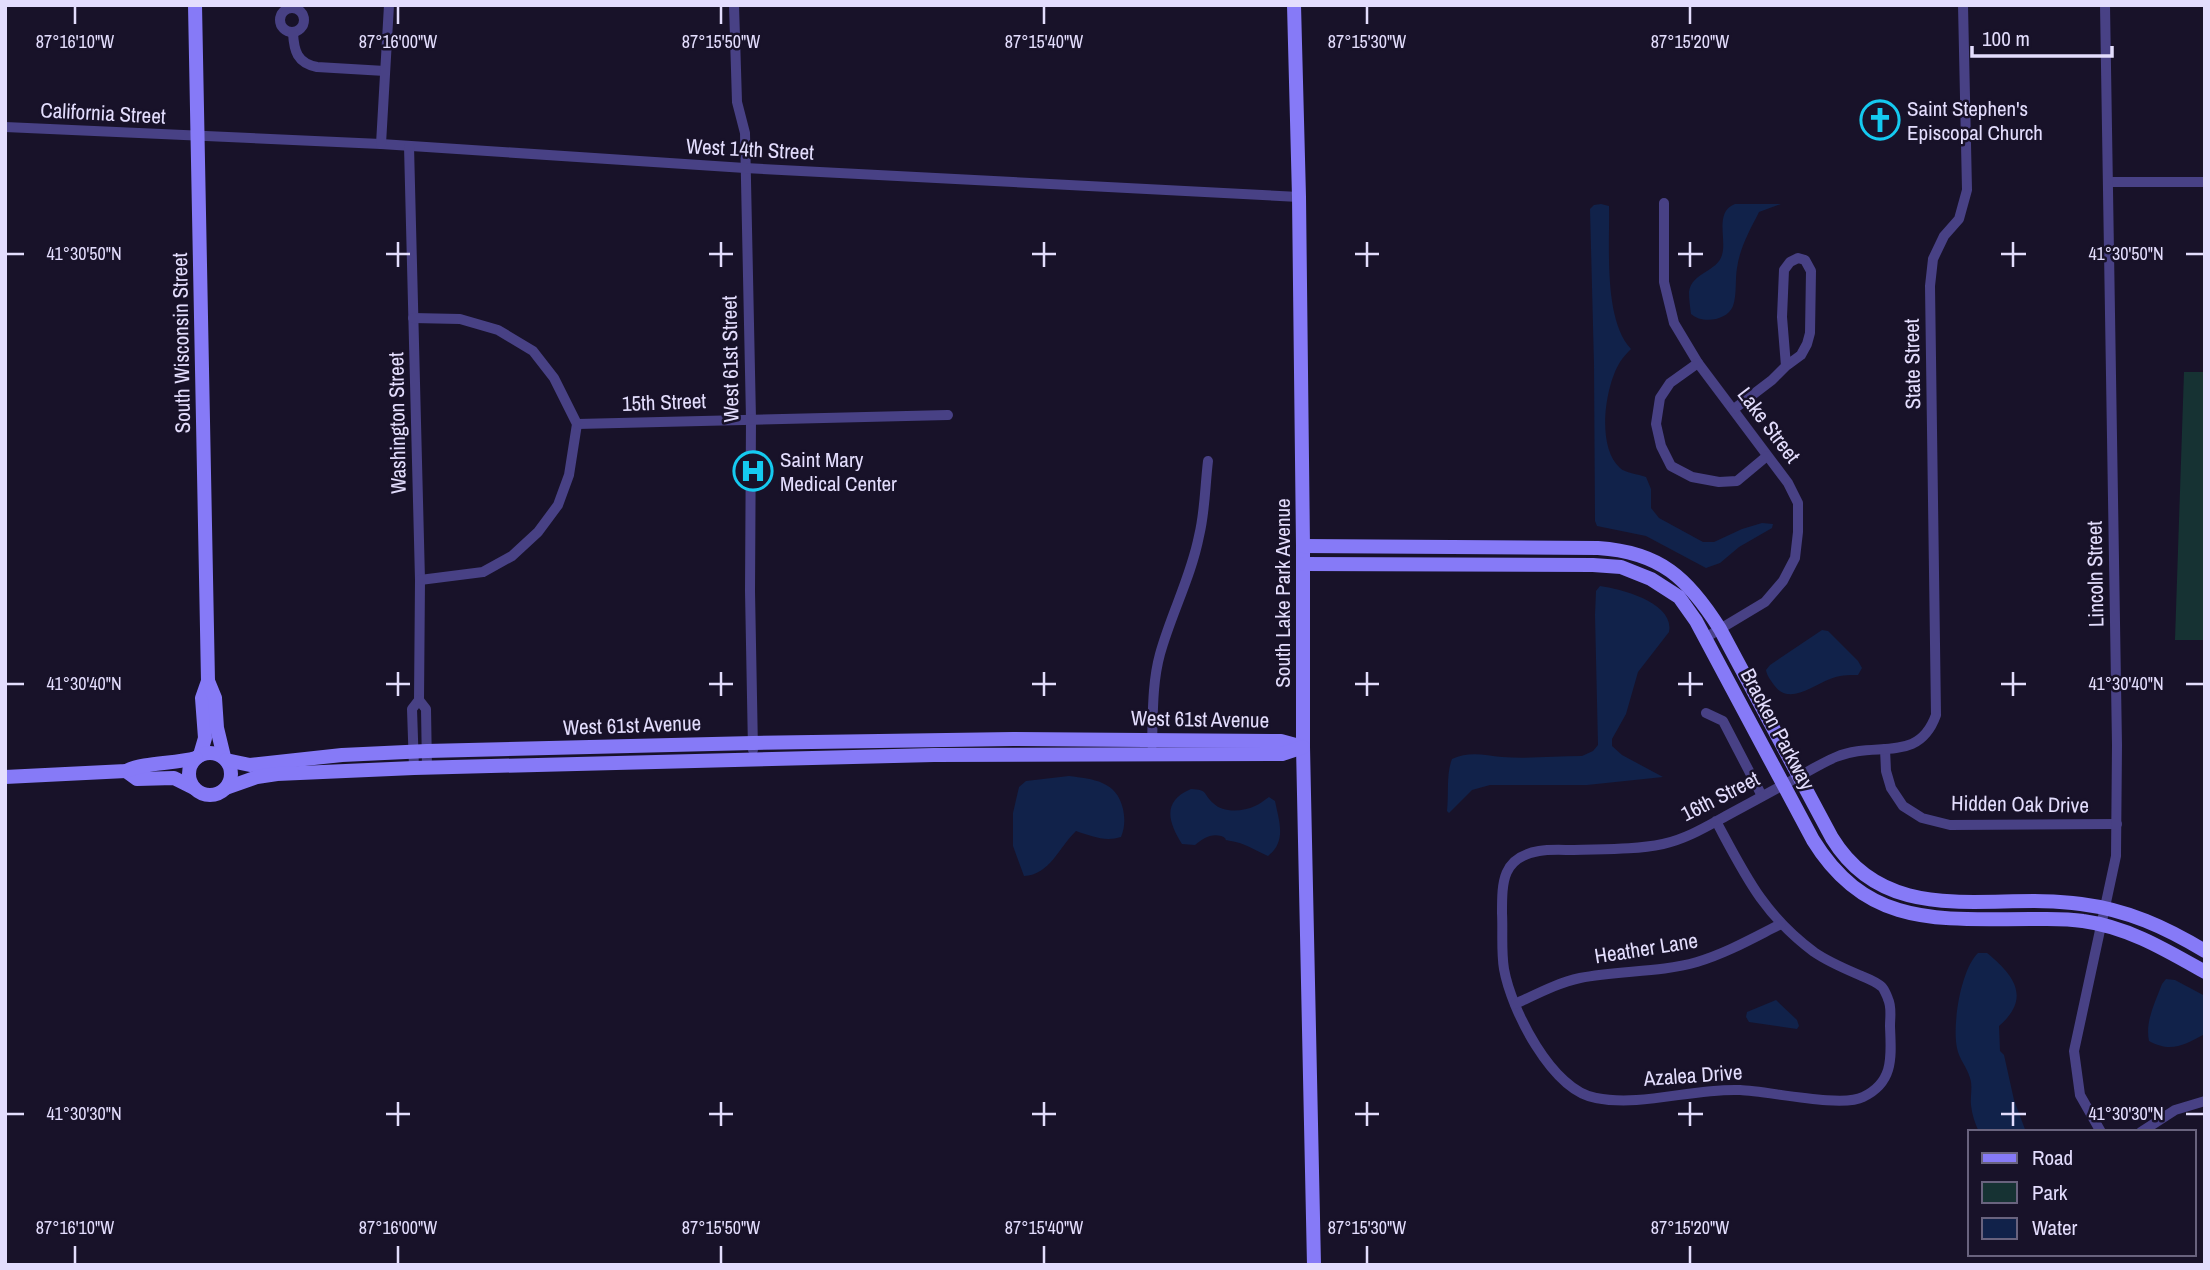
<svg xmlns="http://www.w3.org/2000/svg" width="2210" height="1270" viewBox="0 0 2210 1270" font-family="'Archivo Narrow',sans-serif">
<rect width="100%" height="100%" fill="#181229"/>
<polygon fill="#163233" points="2184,372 2205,372 2205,640 2175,640"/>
<g fill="#11224a">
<path d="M1601,204L1609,206C1610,245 1603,319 1631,349C1627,353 1623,357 1620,362C1605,386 1596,447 1620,468C1625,473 1638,474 1646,477L1651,489V508L1659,518L1703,542H1714L1742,529L1762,523L1773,524L1772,528L1739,547L1720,563L1706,568L1646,536L1597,526L1595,521L1594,364L1590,209L1594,205Z"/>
<path d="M1735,204H1781L1759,212C1750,230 1740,247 1737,268C1735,279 1737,295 1733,306C1727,321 1702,324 1691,314C1690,307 1689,299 1689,292C1692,272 1717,272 1722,255C1727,239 1714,212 1735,204Z"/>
<path d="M1600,586C1622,589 1675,603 1669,632L1638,672L1626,714L1612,739V746L1622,755L1663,777L1587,785H1490L1472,790L1449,813L1447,811C1449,794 1446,774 1452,759C1469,751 1484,755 1502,757C1528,759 1556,756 1582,756L1593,751L1598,745L1595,615L1596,591Z"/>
<path d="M1822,630L1828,631L1858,661L1862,668L1858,675C1848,675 1839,675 1830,679C1811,686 1789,706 1774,685C1770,679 1767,676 1766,670L1770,665Z"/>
<path d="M1069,776C1093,779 1117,781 1123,809C1125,819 1125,827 1121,837C1105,842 1091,836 1076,831C1059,847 1050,875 1024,876L1013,846V813L1019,787L1026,781Z"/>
<path d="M1191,789C1209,790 1202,793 1213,803C1223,813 1242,812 1255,806C1260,804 1264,800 1269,797L1275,801C1279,821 1287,841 1268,856C1255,850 1244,843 1231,841C1220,840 1231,840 1221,836C1211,833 1202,839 1195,845L1182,844C1168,822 1162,801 1191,789Z"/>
<path d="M1978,953H1987C2015,976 2031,998 1999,1026L2000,1051L2004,1055L2014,1100L2026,1132H1979C1975,1123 1972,1115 1971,1105C1970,1097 1973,1086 1970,1078C1967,1067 1959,1059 1957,1048C1952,1025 1961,969 1978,953Z"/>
<path d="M2166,979L2175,980L2205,996V1034C2184,1045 2171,1053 2149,1041C2145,1021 2155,1003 2162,984Z"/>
<polygon points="1776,1000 1797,1020 1799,1026 1797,1029 1749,1022 1746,1017 1747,1012"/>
</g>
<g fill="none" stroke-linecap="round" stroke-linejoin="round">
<g stroke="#484185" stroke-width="10">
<polyline points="734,5 737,102 745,133 751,419 750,591 753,750"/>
<circle cx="292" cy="20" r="12"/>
<path d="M293,33C294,51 297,63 317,67L385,71"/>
<polyline points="5,127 381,144 745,168 1299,197"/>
<polyline points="381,144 389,5"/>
<polyline points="409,146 420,580 419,700 412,709 414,768"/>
<polyline points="2108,182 2205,182"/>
<polyline points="1664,203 1664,282 1674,323 1698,363 1788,483 1798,503 1798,532 1795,558 1783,581 1765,602 1705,638"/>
<polyline points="413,318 460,319 498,330 533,351 554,378 577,424 569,475 558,505 538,532 512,556 483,572 420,580"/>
<polyline points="1698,363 1670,383 1660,398 1656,424 1661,446 1671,466 1692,477 1719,482 1737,481 1767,456"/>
<polyline points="1734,409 1772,380 1786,366 1782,317 1784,270 1790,262 1798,258 1805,260 1811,271 1810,333 1807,344 1801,355 1786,366"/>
<polyline points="577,424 948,415"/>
<polyline points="419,700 426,709 427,768"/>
<polyline points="1706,713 1723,721 1762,796"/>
<path d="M1152,745C1153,715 1152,683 1160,654C1171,614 1191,577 1199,536C1205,512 1205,486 1208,461"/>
<polyline points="1885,749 1886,771 1891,788 1903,806 1922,818 1950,825 2117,824"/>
<path d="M1716,821C1745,875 1763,914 1814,952C1827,961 1843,968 1857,974C1864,977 1876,981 1882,987C1883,987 1888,998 1888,999C1892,1007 1890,1017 1890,1026C1891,1055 1895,1082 1863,1097C1842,1108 1768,1091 1740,1090C1693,1088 1642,1107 1596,1098C1552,1091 1511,1009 1504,969C1501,951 1503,931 1502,913C1502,882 1502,857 1539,851C1550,849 1563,850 1574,850C1604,849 1634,850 1663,844C1686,839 1706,827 1726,816C1746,805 1767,794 1787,783C1803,775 1819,764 1836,757C1876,740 1918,765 1936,715L1930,286L1933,259L1944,236L1959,219L1967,190L1963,5"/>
<path d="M1515,1004C1537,994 1557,983 1580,978C1619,970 1659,973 1697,962C1727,953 1753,938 1781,924"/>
<polyline points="2101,1132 2080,1095 2074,1051 2116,856 2117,745 2105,5"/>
<polyline points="2141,1132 2175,1110 2205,1101"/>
</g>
<g stroke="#867af7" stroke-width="14">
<polyline points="195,5 208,681 202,698 205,738 200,755"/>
<polyline points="1294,5 1299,197 1303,546 1303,747 1314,1265"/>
<path d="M1303,546L1598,548C1660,552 1688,578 1720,629L1832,838C1889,931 1994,891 2081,904C2128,910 2165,927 2205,951"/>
<path d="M1304,564L1593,565L1621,567L1651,579L1679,597L1696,621L1813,840C1867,928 1940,919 2030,919C2047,919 2065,918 2083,921C2128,927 2166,950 2205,972"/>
<polyline points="208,681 215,698 217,728 224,757"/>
<circle cx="210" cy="774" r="21"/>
<polyline points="226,760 250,765 342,755 427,751 753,743 1013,739 1281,741 1303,747"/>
<polyline points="126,771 137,779 174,778 194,788"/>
<path d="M5,777L126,771C145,762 174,764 196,758"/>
<polyline points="226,788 257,777 277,774 414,768 934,755 1282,754 1303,747"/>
</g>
</g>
<path fill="none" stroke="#e3ddfd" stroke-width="2.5" d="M75,7V24M398,7V24M721,7V24M1044,7V24M1367,7V24M1690,7V24M398,242V267M721,242V267M1044,242V267M1367,242V267M1690,242V267M2013,242V267M7,254H24M386,254H410M709,254H733M1032,254H1056M1355,254H1379M1678,254H1703M2001,254H2026M2186,254H2203M398,672V696M721,672V696M1044,672V696M1367,672V696M1690,672V696M2013,672V696M7,684H24M386,684H410M709,684H733M1032,684H1056M1355,684H1379M1678,684H1703M2001,684H2026M2186,684H2203M398,1102V1126M721,1102V1126M1044,1102V1126M1367,1102V1126M1690,1102V1126M2013,1102V1126M7,1114H24M386,1114H410M709,1114H733M1032,1114H1056M1355,1114H1379M1678,1114H1703M2001,1114H2026M2186,1114H2203M75,1246V1263M398,1246V1263M721,1246V1263M1044,1246V1263M1367,1246V1263M1690,1246V1263"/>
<defs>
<g id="church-ring" transform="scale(2.0125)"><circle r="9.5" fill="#181229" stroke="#15caf0" stroke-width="1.5"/><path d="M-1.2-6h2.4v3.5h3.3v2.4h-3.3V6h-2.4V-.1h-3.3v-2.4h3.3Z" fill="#15caf0"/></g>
<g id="hospital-ring" transform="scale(2.0125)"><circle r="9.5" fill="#181229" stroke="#15caf0" stroke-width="1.5"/><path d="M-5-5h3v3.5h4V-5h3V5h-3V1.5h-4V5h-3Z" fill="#15caf0"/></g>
</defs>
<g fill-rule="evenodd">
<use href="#church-ring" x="1880" y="120"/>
<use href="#hospital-ring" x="753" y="471"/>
</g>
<g text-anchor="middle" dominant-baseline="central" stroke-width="5" stroke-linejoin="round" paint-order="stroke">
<g font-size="21" fill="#e3ddfd" stroke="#181229" text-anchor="start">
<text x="1907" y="108">Saint Stephen's<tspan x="1907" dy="24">Episcopal Church</tspan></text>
<text x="780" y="459">Saint Mary<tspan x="780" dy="24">Medical Center</tspan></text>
</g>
<g font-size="21" fill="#e3ddfd" stroke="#181229">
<text transform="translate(103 113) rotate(3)">California Street</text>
<text transform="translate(750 149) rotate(3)">West 14th Street</text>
<text transform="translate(181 343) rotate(-91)">South Wisconsin Street</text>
<text transform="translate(730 359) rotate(-91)">West 61st Street</text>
<text transform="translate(1912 364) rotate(-91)">State Street</text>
<text transform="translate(664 402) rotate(-2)">15th Street</text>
<text transform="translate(397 423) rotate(-91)">Washington Street</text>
<text transform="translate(1769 425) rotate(53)">Lake Street</text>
<text transform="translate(2095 574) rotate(-91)">Lincoln Street</text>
<text transform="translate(1282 593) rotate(-90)">South Lake Park Avenue</text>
<text transform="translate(1200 719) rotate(1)">West 61st Avenue</text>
<text transform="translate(632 725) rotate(-2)">West 61st Avenue</text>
<text transform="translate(1778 729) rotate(62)">Bracken Parkway</text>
<text transform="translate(1720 796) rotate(-27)">16th Street</text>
<text transform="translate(2020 804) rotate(1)">Hidden Oak Drive</text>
<text transform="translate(1646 948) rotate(-9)">Heather Lane</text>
<text transform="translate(1693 1075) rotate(-4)">Azalea Drive</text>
</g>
</g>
<g font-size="18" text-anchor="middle" fill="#e3ddfd" stroke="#181229" stroke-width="5" stroke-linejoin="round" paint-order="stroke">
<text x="75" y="48">87°16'10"W</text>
<text x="398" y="48">87°16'00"W</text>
<text x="721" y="48">87°15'50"W</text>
<text x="1044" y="48">87°15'40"W</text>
<text x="1367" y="48">87°15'30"W</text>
<text x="1690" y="48">87°15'20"W</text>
<text x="84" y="260">41°30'50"N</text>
<text x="2126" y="260">41°30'50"N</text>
<text x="84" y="690">41°30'40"N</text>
<text x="2126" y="690">41°30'40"N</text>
<text x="84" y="1120">41°30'30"N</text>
<text x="2126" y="1120">41°30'30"N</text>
<text x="75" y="1234">87°16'10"W</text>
<text x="398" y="1234">87°16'00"W</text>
<text x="721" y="1234">87°15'50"W</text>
<text x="1044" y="1234">87°15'40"W</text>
<text x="1367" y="1234">87°15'30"W</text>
<text x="1690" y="1234">87°15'20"W</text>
</g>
<rect width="2210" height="1270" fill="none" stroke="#e3ddfd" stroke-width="14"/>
<rect x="1968" y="1130" width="228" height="126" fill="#181229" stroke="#69637e" stroke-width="2"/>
<rect x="1982" y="1153" width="35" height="10" fill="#867af7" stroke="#69637e" stroke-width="2"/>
<text x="2032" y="1165" font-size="21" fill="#e3ddfd">Road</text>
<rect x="1982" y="1182" width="35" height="21" fill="#163233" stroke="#69637e" stroke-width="2"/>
<text x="2032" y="1200" font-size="21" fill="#e3ddfd">Park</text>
<rect x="1982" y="1218" width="35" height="21" fill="#11224a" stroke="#69637e" stroke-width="2"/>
<text x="2032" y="1235" font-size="21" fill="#e3ddfd">Water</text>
<path d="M1972 46v10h140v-10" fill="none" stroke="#e3ddfd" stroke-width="3.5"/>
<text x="1982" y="46" font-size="21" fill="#e3ddfd" stroke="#181229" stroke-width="5" paint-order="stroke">100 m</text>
</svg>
